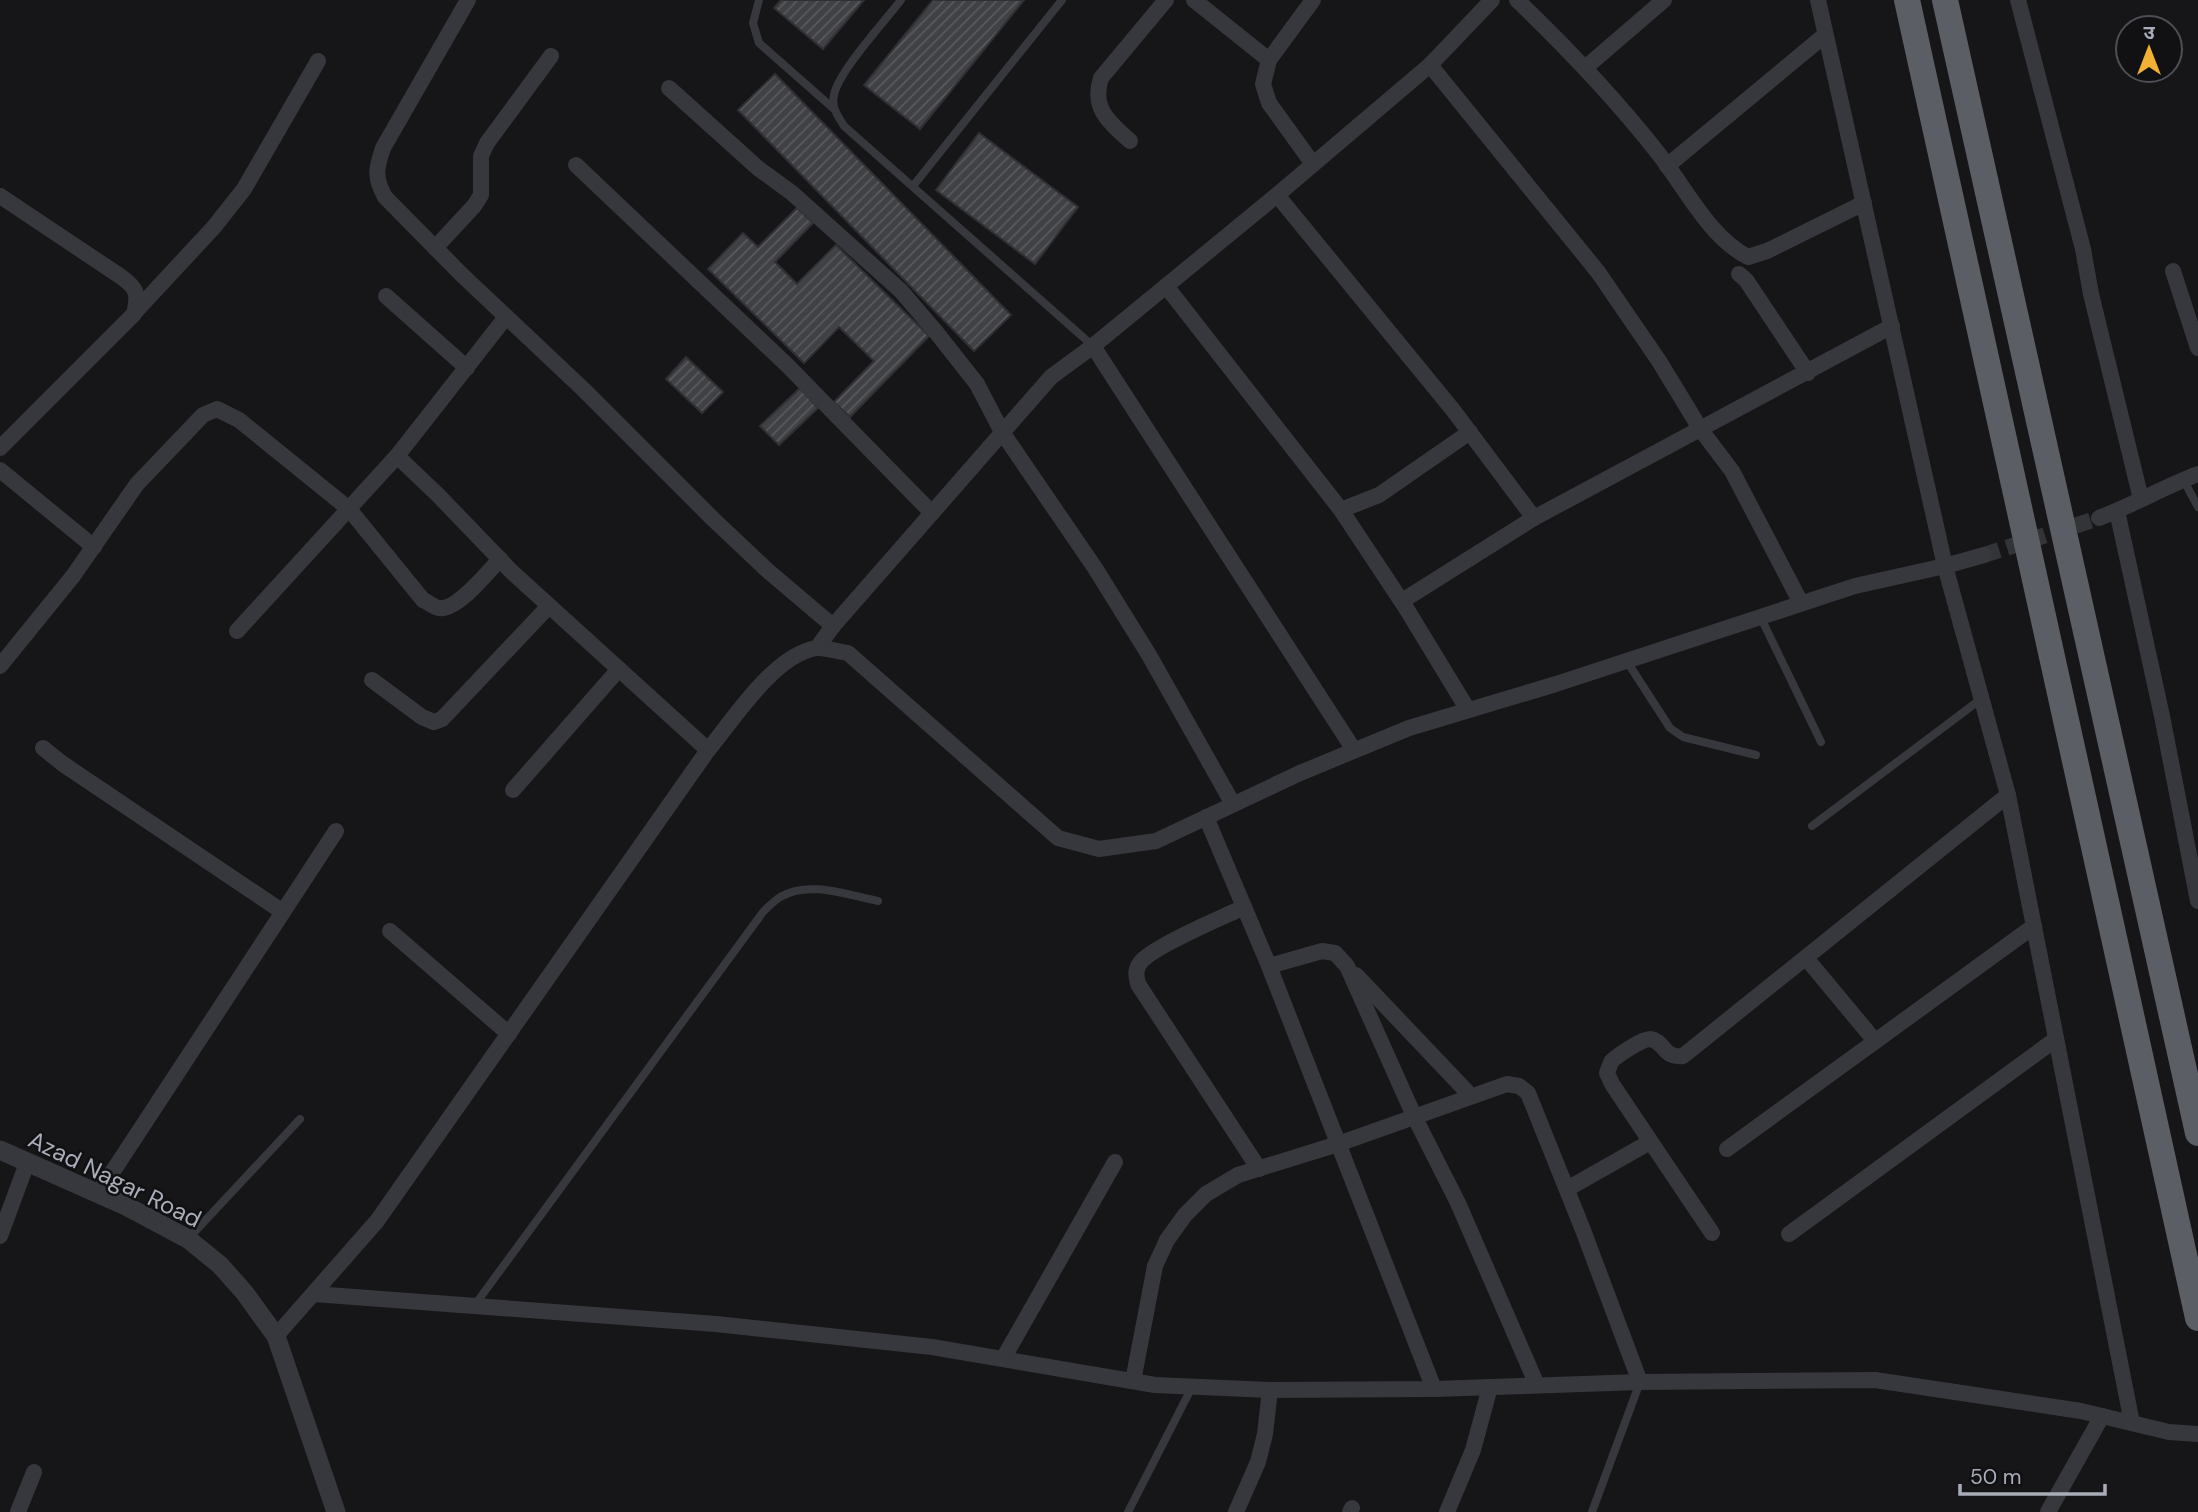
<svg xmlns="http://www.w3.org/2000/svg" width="2198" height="1512" viewBox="0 0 2198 1512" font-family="'DM Sans','Noto Sans Devanagari',sans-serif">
<defs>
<pattern id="building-hatch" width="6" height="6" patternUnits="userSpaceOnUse" patternTransform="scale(1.75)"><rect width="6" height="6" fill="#404145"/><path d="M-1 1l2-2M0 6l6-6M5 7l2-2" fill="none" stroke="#595a5e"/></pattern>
</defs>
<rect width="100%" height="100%" fill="#161618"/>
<g fill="url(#building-hatch)" stroke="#303034" stroke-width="2">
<polygon points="781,0 864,0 823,49 774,8"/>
<polygon points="933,0 1024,0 920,129 864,85"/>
<polygon points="775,74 1011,315 974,351 738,110"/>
<polygon points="979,133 1078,207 1035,264 936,190"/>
<polygon points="797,208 813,223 775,262 797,284 836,245 929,336 850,417 834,402 874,361 839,327 804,363 708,269 743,233 758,247"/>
<polygon points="686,357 723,392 702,413 666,379"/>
<polygon points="800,388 818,408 779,445 760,426"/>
</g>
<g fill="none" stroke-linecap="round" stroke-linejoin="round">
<polyline stroke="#333438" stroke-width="16" stroke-dasharray="16 8" stroke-linecap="butt" points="1984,555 2099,518"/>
<g stroke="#37383d" stroke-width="8">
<polyline points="759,0 753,23 759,43 834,109"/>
<path d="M901,0C885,21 838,72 834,95C831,108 838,116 844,126L1093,346"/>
<polyline points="913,186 1062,0"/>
<polyline points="2183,479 2198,507"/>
<polyline points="1760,616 1821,742"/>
<polyline points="1626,660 1670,728 1683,737 1756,755"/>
<polyline points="1812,826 1981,699"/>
<polyline points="188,1239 300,1119"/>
<path d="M474,1306L763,912C768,907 774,901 780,897C809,880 847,895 878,901"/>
<polyline points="1128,1512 1192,1387"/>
<polyline points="1592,1512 1640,1382"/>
</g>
<g stroke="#37383d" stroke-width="16">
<path d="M468,0L383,148C376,169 374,177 385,197L462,275L584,390L713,519L767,570L833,626"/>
<polyline points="1194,0 1269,60"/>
<polyline points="1313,0 1269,60 1263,84 1269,103 1313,164"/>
<path d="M1517,0C1567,48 1615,98 1658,153C1685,187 1709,237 1748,257L1767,251L1864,203"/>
<polyline points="1818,0 1945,566 2008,795 2132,1423"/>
<polyline points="2018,0 2083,249 2091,294 2141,499"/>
<polyline points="1430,65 1598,272 1659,361 1701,430 1732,471 1801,603"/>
<polyline points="1585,68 1664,0"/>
<polyline points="669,88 759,169 792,193 901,291 936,332 977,384 1002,432 1095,568 1149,655 1233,804"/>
<path d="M1130,141C1109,122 1091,108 1101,78L1166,0"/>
<polyline points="576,165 788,366 932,513"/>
<polyline points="1667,166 1825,35"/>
<polyline points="1277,195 1453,410 1534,518"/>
<path d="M0,196L120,276C137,288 139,293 134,314L0,448"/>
<polyline points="435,248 474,206 481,195 481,156 487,143 551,56"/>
<polyline points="2173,271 2198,348"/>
<polyline points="1739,274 1746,280 1808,373"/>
<polyline points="1166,286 1341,510 1406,608 1468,710"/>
<polyline points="386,296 467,368"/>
<polyline points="135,312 214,227 244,189 318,61"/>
<polyline points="1093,346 1354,750"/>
<polyline points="397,456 438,495 512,572 708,750"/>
<polyline points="0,470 94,547"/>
<polyline points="1341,510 1379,495 1470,432"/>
<polyline points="2117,511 2162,716 2198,901"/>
<path d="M2099,518C2133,505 2164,487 2198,474"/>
<polyline points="1402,601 1534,518 1892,326"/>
<polyline points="237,631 397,456 506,317"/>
<polyline points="817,648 833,626 1051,377 1093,346 1277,195 1430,65 1492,0"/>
<path d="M0,666L73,576L137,484L203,415L217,409L239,420L349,509L423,600C428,602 434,607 439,608C457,611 488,572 500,559"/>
<polyline points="372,680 422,717 434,722 442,719 549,606"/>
<polyline points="43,748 63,764 283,912"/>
<polyline points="513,790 619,669"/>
<polyline points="1206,817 1269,966 1434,1389"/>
<path d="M1244,907C1224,917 1151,947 1140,963C1135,970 1136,975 1138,984L1259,1169"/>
<polyline points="390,931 509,1034"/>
<polyline points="1806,958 1875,1041"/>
<polyline points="1269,966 1322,951 1335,953 1347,966 1415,1118 1458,1203 1537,1385"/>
<polyline points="1356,975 1471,1096"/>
<polyline points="1727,1149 2034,926"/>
<polyline points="1567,1189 1650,1142"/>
<polyline points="98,1194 336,831"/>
<path d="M1712,1233L1612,1084L1607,1073C1607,1072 1611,1063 1611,1062C1616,1056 1642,1039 1650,1039C1665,1041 1663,1059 1683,1056L2008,795"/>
<polyline points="1789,1234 2056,1039"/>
<polyline points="0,1236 27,1163"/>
<polyline points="314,1294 716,1324 932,1347 1155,1385 1270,1390 1434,1389 1640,1382 1875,1380 2081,1411 2169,1432 2198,1434"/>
<path d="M276,1336L377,1221L708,750C734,719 773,656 816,648C825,647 839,652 848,653L1058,838L1099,849L1156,841L1300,773L1409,728L1556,684L1855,586L1945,566L1984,555"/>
<polyline points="1003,1359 1115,1162"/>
<polyline points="1133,1381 1155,1266 1167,1240 1185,1215 1206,1194 1238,1175 1338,1144 1507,1084 1519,1086 1528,1093 1583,1230 1640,1382"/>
<polyline points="18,1512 34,1472"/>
<polyline points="1236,1512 1258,1462 1265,1434 1270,1390"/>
<polyline points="1350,1512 1352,1508"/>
<polyline points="1447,1512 1473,1450 1490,1387"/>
<polyline points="2048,1512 2102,1416"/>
</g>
<polyline stroke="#37383d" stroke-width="19" points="0,1150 126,1206 188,1239 220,1265 244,1292 276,1336 336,1512"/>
<g stroke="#5b5e65" stroke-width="26">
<polyline points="1907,0 2198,1318"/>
<polyline points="1945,0 2198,1133"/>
</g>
</g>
<g text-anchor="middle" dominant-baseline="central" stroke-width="5" stroke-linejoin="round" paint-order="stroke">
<g font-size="24" fill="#a8adb8" stroke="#111113">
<text transform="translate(115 1179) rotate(26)">Azad Nagar Road</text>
</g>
</g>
<g transform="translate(2149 49)"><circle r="33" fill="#111113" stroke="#4d4f55" stroke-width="2"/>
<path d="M0-5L12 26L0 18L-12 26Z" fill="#f2b134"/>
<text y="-10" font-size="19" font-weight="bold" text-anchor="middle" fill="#a8adb8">उ</text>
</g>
<path d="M1960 1484v10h145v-10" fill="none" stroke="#a8adb8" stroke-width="3.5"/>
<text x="1970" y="1484" font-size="21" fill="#a8adb8" stroke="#111113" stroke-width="5" paint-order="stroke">50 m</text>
</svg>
